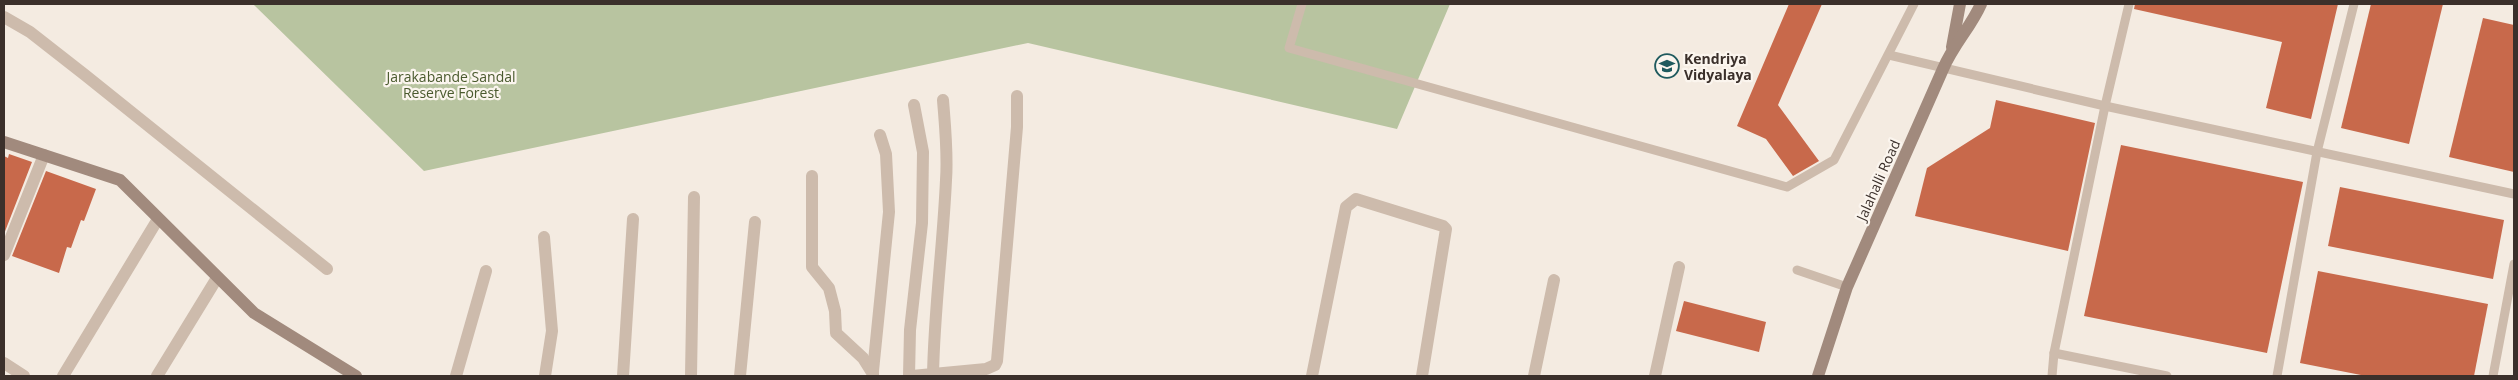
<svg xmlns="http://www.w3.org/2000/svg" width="2518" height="380" viewBox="0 0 2518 380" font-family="'Open Sans',sans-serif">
<rect width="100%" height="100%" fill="#f4ebe1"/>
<polygon fill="#b8c4a0" points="253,4 1450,4 1397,129 1028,43 424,171"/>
<g fill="#c8694b">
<polygon points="1789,4 1822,4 1778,105 1819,161 1793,176 1766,139 1737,126"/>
<polygon points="2135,4 2338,4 2311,119 2266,108 2282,42 2134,9"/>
<polygon points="2371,4 2443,4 2409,144 2341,128"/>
<polygon points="2483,18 2514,25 2514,172 2449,157"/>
<polygon points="1996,100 2095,123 2068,251 1915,216 1927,168 1990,128"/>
<polygon points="2121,145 2303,182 2267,353 2084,316"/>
<polygon points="9,154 32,162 4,234 4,156 8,158"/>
<polygon points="46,171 96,189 84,221 81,220 71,248 67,247 59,273 12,256"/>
<polygon points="2340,187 2504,220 2493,279 2328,246"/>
<polygon points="2318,271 2488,304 2474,376 2366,376 2300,363"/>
<polygon points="1684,301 1766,322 1759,352 1676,331"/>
</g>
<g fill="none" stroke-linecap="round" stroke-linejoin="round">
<g stroke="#cdbbac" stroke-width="9">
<polyline points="1302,4 1289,48 1787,187 1834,160 1914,4"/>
<polyline points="1889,55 2105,106 2514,194"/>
<polyline points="1797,270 1847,287"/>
<polyline points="2054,353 2167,376"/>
<polyline points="2052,376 2054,353 2105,106 2129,4"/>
<polyline points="2277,376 2317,152 2354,4"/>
<polyline points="2493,376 2514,264"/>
</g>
<g stroke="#cdbbac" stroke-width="12">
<polyline points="4,17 30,32 85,75 327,269"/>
<polyline points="812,176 812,267 829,288 835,311 836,333 863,358 873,374"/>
<polyline points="544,237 552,331 545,376"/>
<polyline points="4,255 44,155"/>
<polyline points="4,363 24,376"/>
<polyline points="873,371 889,212 886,154 880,135"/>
<polyline points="63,376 158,219"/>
<polyline points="157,376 217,278"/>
<polyline points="456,376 486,271"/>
<polyline points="623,376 633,219"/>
<polyline points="691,376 694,197"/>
<polyline points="740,376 755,222"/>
<polyline points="909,376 910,330 922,223 923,152 914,105"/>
<polyline points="912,376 986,369 995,365 997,361 1017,127 1017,96"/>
<path d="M933,376C934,311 943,246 946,180C948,154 945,126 943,100"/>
<polyline points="1312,376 1346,207 1356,199 1443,226 1446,229 1422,376"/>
<polyline points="1534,376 1554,280"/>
<polyline points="1655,376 1679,267"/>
</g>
<g stroke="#a18a7d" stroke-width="12">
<polyline points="1952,47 1960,4"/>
<polyline points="4,142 120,180 254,313 356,376"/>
<path d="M1818,376L1847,287L1943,69C1953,45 1971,27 1981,4"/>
</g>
</g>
<defs>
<g id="school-ring" transform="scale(1.25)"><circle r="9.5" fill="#fbf5ee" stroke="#1f5a5e" stroke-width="1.5"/><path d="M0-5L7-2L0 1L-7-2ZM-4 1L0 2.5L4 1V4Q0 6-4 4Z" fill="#1f5a5e"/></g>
</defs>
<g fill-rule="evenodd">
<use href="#school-ring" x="1667" y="66"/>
</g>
<g text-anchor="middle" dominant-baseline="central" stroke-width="4.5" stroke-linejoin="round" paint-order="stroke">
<g font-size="14" font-weight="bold" fill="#3b302b" stroke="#fbf5ee" text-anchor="start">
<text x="1684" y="58">Kendriya<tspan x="1684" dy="16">Vidyalaya</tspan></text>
</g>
<g font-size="14" fill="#4a5a2e" stroke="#fbf5ee">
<text x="451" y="76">Jarakabande Sandal<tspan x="451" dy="16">Reserve Forest</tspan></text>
</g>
<g font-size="14" fill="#3b302b" stroke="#fbf5ee">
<text transform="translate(1878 180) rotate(-66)">Jalahalli Road</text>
</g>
</g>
<rect width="2518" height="380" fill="none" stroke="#3b302b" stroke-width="10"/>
</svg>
